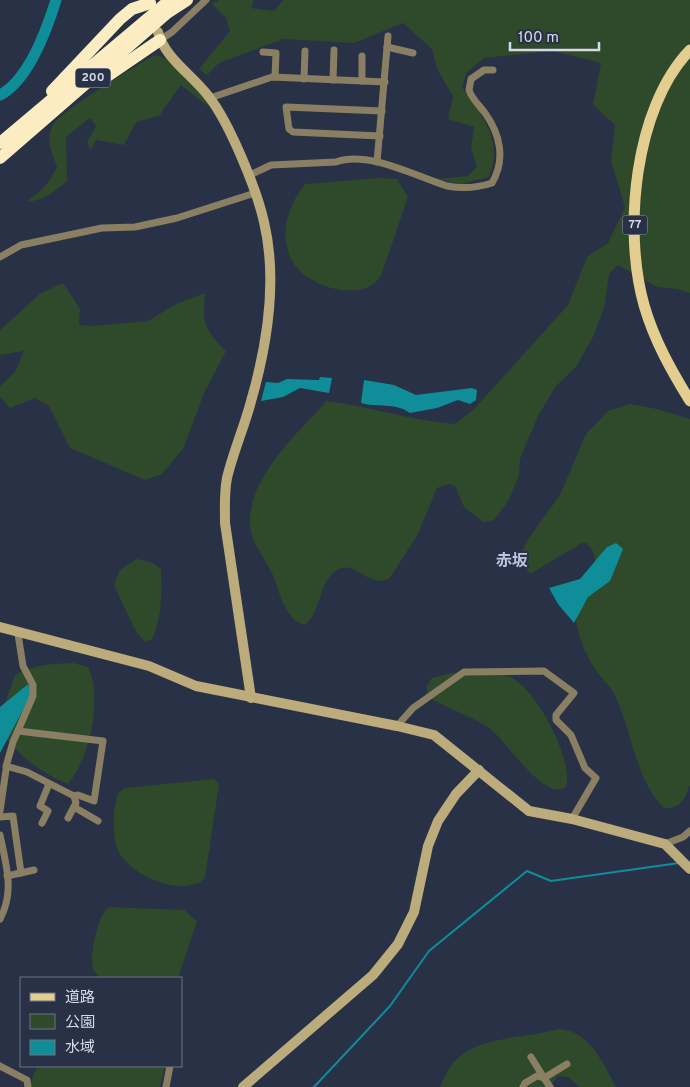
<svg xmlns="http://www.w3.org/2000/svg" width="690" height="1087" viewBox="0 0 690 1087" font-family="Overpass,'Noto Sans JP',sans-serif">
<rect width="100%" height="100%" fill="#283146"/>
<g fill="#2f492b">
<path d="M219,0H254L251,8L274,11L283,0H690V293L678,289L657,287L618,265L609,274L605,304L594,335L576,367L556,386L538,416L520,459L519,475L509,500L494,520L483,522L464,507L455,486L449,484L437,488L418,534L390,578C371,590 356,561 339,569C318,579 322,612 305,625C287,621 280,596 275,580C269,565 253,544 251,532C243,491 282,448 308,421C314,414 321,409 326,401C370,406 411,421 455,424L474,409L568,305L587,257L608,243L625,207L611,161L615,125L593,105L601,63L553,51L484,58L467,72L462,87C482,118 504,139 489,177L460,184L435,179L468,176L477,166L471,149L474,127L448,119L453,96L438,71L432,49L403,23L354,43L283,39L219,63L207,75L199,69L230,31L226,18L212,4Z"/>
<path d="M156,55C181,63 195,86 209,107L181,85L159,116L136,122L124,145L96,140L91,150L87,142L96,126L90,118L66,137L67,181C56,191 42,201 26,202C41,192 50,183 57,166C51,151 46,142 52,126C58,113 140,62 156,55Z"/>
<path d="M377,178L397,179L408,197L381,276C364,302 316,289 298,269C276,244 286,207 305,184Z"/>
<path d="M63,283L80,309L79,325L92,326L148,321L176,304L205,293C202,323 204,329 226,351L204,393L183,449L162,474L145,480L70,448L49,406L35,398L10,408L0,397V386L15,372L24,351L0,355V330L41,293Z"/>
<path d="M630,404L657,409L690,419V785C684,800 682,808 664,808C634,779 632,726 612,690C607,683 600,677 595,669C586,655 576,634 576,616C576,592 611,563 586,543H582L530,574L520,562L521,553L529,538L560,495L586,434L608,411Z"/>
<path d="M137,559L153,563L161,569C162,591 162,619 152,639L145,642L136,632L114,585L120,570Z"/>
<path d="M73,663L88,667C103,697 90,758 68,784C41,774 17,754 0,730L3,709L15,675C35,664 52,664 73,663Z"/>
<path d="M451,673C470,673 495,670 512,678C537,690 574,761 566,787C544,803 504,737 488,727C471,717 451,709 433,700L427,693V685L432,678Z"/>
<path d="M214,779L219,784L205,878C184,899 128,875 118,850C111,833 113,810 118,793L125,788Z"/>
<path d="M108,907L184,910L197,921L178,978H100C98,975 94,972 93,968C89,955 98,916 108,907Z"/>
<path d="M559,1029C590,1031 603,1063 616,1087H580L568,1077L558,1076L550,1087H440C444,1079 447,1070 453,1063C474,1036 529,1038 559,1029Z"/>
<polygon points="37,1066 165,1066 160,1087 29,1087"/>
</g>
<g fill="#0f8e99">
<polygon points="320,377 332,378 329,393 300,388 283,397 261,401 266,382 278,383 287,379 319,380"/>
<path d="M364,380L394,385L416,395L472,388L477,390L476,400L470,404L458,400L437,408L410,413C395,402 378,408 361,403Z"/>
<polygon points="616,543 623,549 610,581 588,597 574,623 558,604 549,588 580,579 607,547"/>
<polygon points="27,685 31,686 31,695 0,753 0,707"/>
</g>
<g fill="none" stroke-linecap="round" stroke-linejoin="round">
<polyline stroke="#0f8e99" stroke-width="2" points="314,1087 390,1006 429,951 527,871 551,881 679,863"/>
<path stroke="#0f8e99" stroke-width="11" d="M0,95C29,80 47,29 56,0"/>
<g stroke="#8a7f62" stroke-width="7">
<polyline points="160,40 172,32 206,0"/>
<polyline points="387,47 413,53"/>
<polyline points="263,52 276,53 275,77"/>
<polyline points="362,56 362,81"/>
<polyline points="304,79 305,51"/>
<polyline points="333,80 334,50"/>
<polyline points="210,98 272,77 385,82"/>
<polyline points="380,136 293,132 289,129 286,107 382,111"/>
<polyline points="377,162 388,36"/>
<path d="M248,176L271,165L336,162C368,150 415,176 447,186C463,189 477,188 492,183C506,159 500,134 485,113C479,105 472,99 469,90L471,79L484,70H493"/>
<polyline points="0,257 21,245 102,228 135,227 177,218 255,193"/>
<polyline points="397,726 413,708 464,672 544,671 574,693 556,715 556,720 571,735 585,768 596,778 572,819"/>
<polyline points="18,731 103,741 94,801 78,795 74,796"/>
<polyline points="6,766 27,772 74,796 76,803 68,818"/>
<polyline points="74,807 98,821"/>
<polyline points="0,811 7,763 13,742 33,696 33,685 23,666 18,634"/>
<polyline points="0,817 13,816 21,873"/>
<polyline points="42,823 48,811 40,806 49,784"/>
<path d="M0,835C6,865 15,891 0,919"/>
<polyline points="665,844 683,837 690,831"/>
<polyline points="7,876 34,870"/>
<polyline points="531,1057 544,1078 567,1064"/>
<polyline points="0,1066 27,1080 28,1087"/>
<polyline points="166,1087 170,1066"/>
<polyline points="523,1087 525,1083 537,1076 544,1078 550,1087"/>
</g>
<g stroke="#bcab7b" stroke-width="10">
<path d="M158,32C165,59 193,75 209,97C229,122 257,190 264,222C278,281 267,347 250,405C243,430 233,453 227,478C224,493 225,508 225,523L251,698"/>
<polyline points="0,627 149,666 196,686 397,726 434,735 529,811 572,819 665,844 690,869"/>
<polyline points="243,1087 373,975 398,944 414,912 428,846 438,821 456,794 479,770"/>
</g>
<path stroke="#e3cd8f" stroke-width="11" d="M690,50C634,108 623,231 644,305C654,340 671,370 690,401"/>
<g stroke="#fcecc1" stroke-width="12">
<polyline points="100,81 160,40"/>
<polyline points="52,91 120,19 132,9 150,3"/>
<polyline points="0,143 170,0"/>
<polyline points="0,158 167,13 187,0"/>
</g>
</g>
<g text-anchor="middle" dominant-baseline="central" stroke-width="4" stroke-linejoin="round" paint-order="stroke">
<g fill="#283146" stroke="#a0a7b7" stroke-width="1">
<rect x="75.5" y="68.5" width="35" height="19" rx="4"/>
<rect x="622.5" y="215.5" width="25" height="19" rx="4"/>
</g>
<g font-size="12" font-weight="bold" fill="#d4dae8">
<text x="93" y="78">200</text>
<text x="635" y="225">77</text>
</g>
<g font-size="16" font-weight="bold" fill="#b9c4df" stroke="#283146">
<text x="512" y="562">赤坂</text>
</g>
</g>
<rect x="20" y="977" width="162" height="90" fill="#283146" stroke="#6d7587"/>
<rect x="30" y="993" width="25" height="8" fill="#e3cd8f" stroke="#6d7587"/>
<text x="65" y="1002" font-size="15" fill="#d4dae8">道路</text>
<rect x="30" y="1014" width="25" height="15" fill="#2f492b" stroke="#6d7587"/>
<text x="65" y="1027" font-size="15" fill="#d4dae8">公園</text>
<rect x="30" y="1040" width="25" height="15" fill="#0f8e99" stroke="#6d7587"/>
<text x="65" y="1052" font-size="15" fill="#d4dae8">水域</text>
<path d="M510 42v8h89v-8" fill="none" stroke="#d4dae8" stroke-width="2.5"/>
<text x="518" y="42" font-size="15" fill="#d4dae8" stroke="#283146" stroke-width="4" paint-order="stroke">100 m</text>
</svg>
